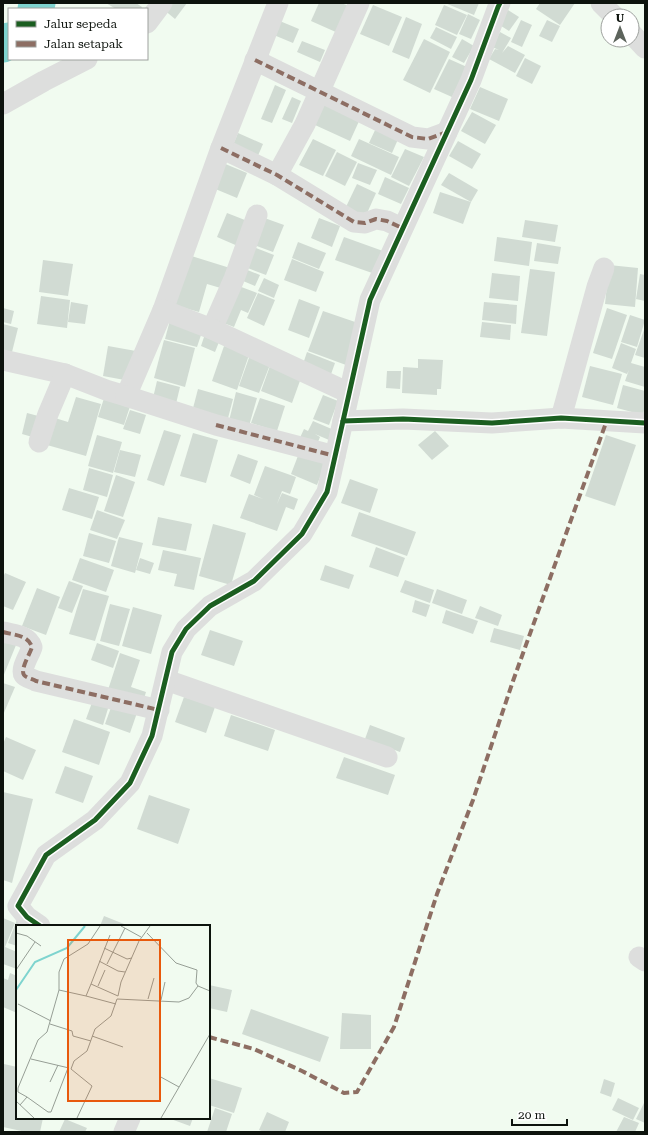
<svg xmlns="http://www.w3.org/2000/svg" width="648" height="1135" viewBox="0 0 648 1135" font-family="'Roboto Serif',serif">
<rect width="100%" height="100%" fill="#f1fbf0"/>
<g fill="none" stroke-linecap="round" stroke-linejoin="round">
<g stroke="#7ed4cf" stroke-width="33">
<polyline points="34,9 39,3"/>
<polyline points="3,46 9,39"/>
</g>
</g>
<g fill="#d1dbd3">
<polygon points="106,3 136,3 142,7 141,9 116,9"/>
<polygon points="166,3 187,3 175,19 163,9"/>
<polygon points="319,3 341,3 349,6 338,33 311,21"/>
<polygon points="445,3 479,3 474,15"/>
<polygon points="540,3 575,3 560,25 536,9"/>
<polygon points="373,5 402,17 389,46 360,34"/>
<polygon points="444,5 467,15 457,35 435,25"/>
<polygon points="508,10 519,17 509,31 498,24"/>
<polygon points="468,14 480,20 471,39 459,34"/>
<polygon points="406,17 422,24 409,59 392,52"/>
<polygon points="275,19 299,29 293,43 269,33"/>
<polygon points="521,20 532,25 522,47 511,42"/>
<polygon points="547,20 560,26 552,42 539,36"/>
<polygon points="436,27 457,37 451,49 430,38"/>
<polygon points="500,32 511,38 502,53 508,46 525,55 515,73 489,59 495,49 499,50 492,47"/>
<polygon points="424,39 450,52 430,93 403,80"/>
<polygon points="462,39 474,46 464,63 452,57"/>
<polygon points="302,41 325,50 320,62 297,52"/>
<polygon points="525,58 541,66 532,84 516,76"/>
<polygon points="449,59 467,67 452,97 434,89"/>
<polygon points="275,85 286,90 272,123 261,119"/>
<polygon points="480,87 508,99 499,121 470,109"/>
<polygon points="292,97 301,101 292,123 282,119"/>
<polygon points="325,103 360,119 350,141 315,125"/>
<polygon points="472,112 496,125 485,144 461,131"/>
<polygon points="376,128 399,137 392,153 369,143"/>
<polygon points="238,133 263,144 257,158 232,147"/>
<polygon points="313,139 336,150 323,176 299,165"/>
<polygon points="359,139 399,157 391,175 351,156"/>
<polygon points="458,141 481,154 472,169 449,156"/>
<polygon points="405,149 424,157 409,186 391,177"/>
<polygon points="337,152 357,162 345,186 325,176"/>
<polygon points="223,163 247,173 237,198 213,188"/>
<polygon points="358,163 377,170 370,185 352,178"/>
<polygon points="449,173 478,190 471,202 441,185"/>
<polygon points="385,177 409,188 401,204 378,194"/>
<polygon points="357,184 376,193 364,220 344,211"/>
<polygon points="440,192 471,202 463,224 433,213"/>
<polygon points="227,213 250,222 240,247 217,237"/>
<polygon points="259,216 284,225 273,252 249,243"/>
<polygon points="319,218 340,226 332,247 311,238"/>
<polygon points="525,220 558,225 555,242 522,237"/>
<polygon points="344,237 383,251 375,274 335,260"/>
<polygon points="497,237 532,242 529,266 494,261"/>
<polygon points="298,242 326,253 319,269 292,258"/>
<polygon points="537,243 561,247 558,264 534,261"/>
<polygon points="248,245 274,255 266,275 240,265"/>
<polygon points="185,254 230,268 224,289 207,284 199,312 170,304"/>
<polygon points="292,259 324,272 316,292 284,280"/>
<polygon points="43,260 73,264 68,296 39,292"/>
<polygon points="609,265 638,268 635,307 605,304"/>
<polygon points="240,267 260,275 255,286 236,278"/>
<polygon points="530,269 555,272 547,336 521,333"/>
<polygon points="492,273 520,276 518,301 489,298"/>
<polygon points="640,274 645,275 645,301 636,299"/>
<polygon points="264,278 279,285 274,298 258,291"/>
<polygon points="236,285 257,293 248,313 241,310 234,327 221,322"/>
<polygon points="258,293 275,300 264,326 247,318"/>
<polygon points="41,296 70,300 67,328 37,324"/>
<polygon points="299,299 320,307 309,338 288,330"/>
<polygon points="71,302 88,305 85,324 68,322"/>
<polygon points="484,302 517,305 516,324 482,320"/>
<polygon points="3,308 14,311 11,324 3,322"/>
<polygon points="607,308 627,315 612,359 593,353"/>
<polygon points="323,311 361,324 346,365 308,351"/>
<polygon points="630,315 645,320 637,347 621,342"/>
<polygon points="170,320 203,329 197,347 165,339"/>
<polygon points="482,322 511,325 510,340 480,337"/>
<polygon points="3,324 18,328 12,352 3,350"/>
<polygon points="645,327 645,358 635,355"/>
<polygon points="206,331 221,337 215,352 201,346"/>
<polygon points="164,340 195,348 185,387 154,378"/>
<polygon points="621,343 636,349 631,363 645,367 645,387 625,381 629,370 627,374 612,368"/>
<polygon points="108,346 136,351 130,381 103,376"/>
<polygon points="224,346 249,355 237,390 212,381"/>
<polygon points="307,352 335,363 330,377 302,367"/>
<polygon points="250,355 271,362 259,393 239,386"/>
<polygon points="418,359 443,360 441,389 437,389 437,395 402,393 403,367 418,368"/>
<polygon points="270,366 301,378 292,403 261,391"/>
<polygon points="590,366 622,374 613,405 582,397"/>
<polygon points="387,371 401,371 400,389 386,388"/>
<polygon points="157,381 180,387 175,408 152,402"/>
<polygon points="623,385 645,391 645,407 643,415 617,408"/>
<polygon points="198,389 233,399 227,422 192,412"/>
<polygon points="106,392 132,400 124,425 98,417"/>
<polygon points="236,392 257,398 249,426 229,421"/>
<polygon points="323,395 338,401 329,425 313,419"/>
<polygon points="76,397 101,404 86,456 47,445 55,418 68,422"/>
<polygon points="260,398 285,406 277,431 251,423"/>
<polygon points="130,410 146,415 140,434 123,429"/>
<polygon points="27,413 42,417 36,438 22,434"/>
<polygon points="313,421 334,430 329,440 315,434 320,437 315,449 298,442 304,429 308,431"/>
<polygon points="164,430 181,435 164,486 147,480"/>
<polygon points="435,431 449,446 432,460 418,445"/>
<polygon points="193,433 218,440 206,483 180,476"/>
<polygon points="97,435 122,442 113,473 88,466"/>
<polygon points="606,435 636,445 615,506 585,496"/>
<polygon points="301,448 327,459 317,485 291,474"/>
<polygon points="120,450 141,455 135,477 114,472"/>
<polygon points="238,454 258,461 250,484 230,476"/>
<polygon points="265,466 296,477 290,494 282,491 277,504 282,493 298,499 294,510 286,507 277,531 240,518 249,494 263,499 254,495"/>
<polygon points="89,468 113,475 107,497 83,490"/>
<polygon points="116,475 135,482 123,517 104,511"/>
<polygon points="350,479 378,489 370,513 341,503"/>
<polygon points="69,488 99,497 92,519 62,510"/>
<polygon points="97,510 125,520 117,539 90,530"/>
<polygon points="359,512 416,532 407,556 351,536"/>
<polygon points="158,517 192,524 186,551 152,545"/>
<polygon points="213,524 246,533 231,585 199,576"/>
<polygon points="89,533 116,541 109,563 83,556"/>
<polygon points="119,537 143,543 135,573 111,566"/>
<polygon points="376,547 405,558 398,577 369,567"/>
<polygon points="163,550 201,558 194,590 174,586 177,574 158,570"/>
<polygon points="80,558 114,570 106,592 72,580"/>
<polygon points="140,558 154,563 150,574 136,570"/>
<polygon points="325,565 354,575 349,589 320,580"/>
<polygon points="5,573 26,582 13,610 3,606 3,577"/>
<polygon points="405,580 434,590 430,603 400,592"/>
<polygon points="69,581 83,586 72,613 58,608"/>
<polygon points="37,588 60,597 46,635 22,626"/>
<polygon points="83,589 109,596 95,641 69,634"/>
<polygon points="437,589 467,600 462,614 432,603"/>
<polygon points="415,600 430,605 426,617 412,612"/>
<polygon points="110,604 130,609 119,646 100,641"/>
<polygon points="480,606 502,615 498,626 475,618"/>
<polygon points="133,607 162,615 151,654 122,646"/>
<polygon points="446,610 478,621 473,634 442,623"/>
<polygon points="494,628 524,636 520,650 490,642"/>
<polygon points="210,630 243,641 234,666 201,655"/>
<polygon points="3,640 16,645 3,677"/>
<polygon points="97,643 119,651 113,668 91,660"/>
<polygon points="120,653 140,660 131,687 146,692 142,705 107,693"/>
<polygon points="3,683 15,687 3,715"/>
<polygon points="94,697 110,702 103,725 86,719"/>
<polygon points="184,697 215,707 206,733 175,722"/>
<polygon points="113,702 138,710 130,733 105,724"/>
<polygon points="231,715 275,730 268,751 224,736"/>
<polygon points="74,719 110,732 99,765 62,752"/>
<polygon points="370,725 405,738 400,752 365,739"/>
<polygon points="6,737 36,750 23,780 3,771 3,744"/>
<polygon points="344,757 395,775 388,795 336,778"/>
<polygon points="65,766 93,776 83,803 55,793"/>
<polygon points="3,792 33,799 12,883 3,880"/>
<polygon points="149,795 190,809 178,844 137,829"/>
<polygon points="104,916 129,926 100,926"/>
<polygon points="18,917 32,926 17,926 17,946 8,943"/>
<polygon points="3,918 15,923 5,947 17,952 17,969 3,964"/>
<polygon points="10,973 17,976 17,1013 3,1007 4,989 3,978 8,980"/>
<polygon points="209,985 232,990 227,1012 209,1008"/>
<polygon points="251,1009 329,1037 320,1062 242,1034"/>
<polygon points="342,1013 371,1015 371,1049 340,1049"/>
<polygon points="4,1064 17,1067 17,1118 43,1118 40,1132 26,1132 3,1127 3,1070"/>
<polygon points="209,1078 242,1088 234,1113 209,1105"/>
<polygon points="604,1079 615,1083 611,1097 600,1093"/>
<polygon points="618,1098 639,1108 633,1120 612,1110"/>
<polygon points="645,1101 645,1123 636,1119"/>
<polygon points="215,1108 232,1114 226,1132 207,1132"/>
<polygon points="267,1112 289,1122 285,1132 264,1132 259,1130"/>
<polygon points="624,1117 639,1123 635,1132 616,1132"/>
<polygon points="168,1118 193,1118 190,1126"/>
<polygon points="65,1119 87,1128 85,1132 59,1132"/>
</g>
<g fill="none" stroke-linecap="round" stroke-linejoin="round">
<g stroke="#dddedd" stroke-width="21">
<polyline points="601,3 614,16"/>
<polyline points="147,23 162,3"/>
<polyline points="632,34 645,48"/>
<polyline points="255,60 412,137 428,139 447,132"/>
<polyline points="3,104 44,81 87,59"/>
<polyline points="221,148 277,175 354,222 365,223 376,219 387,221 402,228"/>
<polyline points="277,175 305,124 359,3"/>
<polyline points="163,310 221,148 278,3"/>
<polyline points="212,329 234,279 257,215"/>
<polyline points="3,360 65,374 106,390 126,396 163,310 212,329 349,393"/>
<polyline points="126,396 216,425 335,456"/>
<polyline points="561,418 597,287 604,268"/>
<polyline points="343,421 370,300 471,80 498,7 500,3"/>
<polyline points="39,442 48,414 65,374"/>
<path d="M3,632C14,635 28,635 32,647C30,654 20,669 24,675C26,678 33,679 36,681L159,710"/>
<polyline points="166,680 387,757"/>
<polyline points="40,926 27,917 18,906 46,855 95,820 130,783 152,736 172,652 186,629 210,606 254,581 302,534 327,492 343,421 403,419 492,423 561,418 645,423"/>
<polyline points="639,957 645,961"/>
<polyline points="124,1132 130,1118"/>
</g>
<g stroke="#8d6e63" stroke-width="4" stroke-dasharray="8 4" stroke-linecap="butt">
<polyline points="255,60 412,137 428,139 447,132"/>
<polyline points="221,148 277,175 354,222 365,223 376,219 387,221 402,228"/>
<polyline points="216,425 335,456"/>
<path d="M3,632C14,635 28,635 32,647C30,654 20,669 24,675C26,678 33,679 36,681L159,710"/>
<polyline points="209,1037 254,1049 302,1071 344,1093 357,1092 394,1027 437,894 473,800 513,681 607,420"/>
</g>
<g stroke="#fff" stroke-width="8">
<g id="cycleway">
<polyline points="343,421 370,300 471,80 498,7 500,3"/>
<polyline points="40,926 27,917 18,906 46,855 95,820 130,783 152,736 172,652 186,629 210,606 254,581 302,534 327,492 343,421 403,419 492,423 561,418 645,423"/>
</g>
</g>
<use href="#cycleway" stroke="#1b5e20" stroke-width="5"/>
</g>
<g transform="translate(16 925)">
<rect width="194" height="194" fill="#f1fbf0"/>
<path fill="none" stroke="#7ed4cf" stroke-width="2" d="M0,65L19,37L51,23L69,1"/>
<path fill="none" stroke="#969e95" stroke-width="1" d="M105,1L125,12M0,8L11,11L25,21M131,8L160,38L181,45L180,58L182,61M88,23L111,34L116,33M83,36L102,46L109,47M91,39L109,3M0,45L19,17M75,59L94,10M82,61L89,45M43,65V47L48,34L72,19L84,1M70,71L100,79M102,71L105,57L123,16L134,1M132,74L138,53M145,75L149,57M2,79L35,96M34,99L56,106L57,111L75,116M76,111L107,122M15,134L53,143M143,151L163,162M34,157L42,140M11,172L32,187H35L52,143M0,176L18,193M4,180L11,172L2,167V163L22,115L31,107L43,65L70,71L75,59L102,71M61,193L76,161L55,144L58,136L71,126L79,104L95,91L101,74L163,77L173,73L182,61L194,66M145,193L194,109"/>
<path fill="#e8590c" fill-opacity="0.15" stroke="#e8590c" stroke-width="2" d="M52,15H144V176H52Z"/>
<rect width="194" height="194" fill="none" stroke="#0d130d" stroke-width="2"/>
</g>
<rect width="648" height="1135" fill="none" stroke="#0d130d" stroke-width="8"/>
<rect x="8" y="8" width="140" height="52" fill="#ffffff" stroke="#9ea19e"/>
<rect x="16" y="21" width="20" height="6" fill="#1b5e20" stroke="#9ea19e"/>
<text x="44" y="28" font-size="12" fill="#0d130d">Jalur sepeda</text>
<rect x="16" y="41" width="20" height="6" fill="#8d6e63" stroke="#9ea19e"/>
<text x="44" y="48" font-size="12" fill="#0d130d">Jalan setapak</text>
<g transform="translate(620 28)"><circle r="19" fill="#ffffff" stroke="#9ea19e"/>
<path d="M0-3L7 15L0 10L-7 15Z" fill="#5d645c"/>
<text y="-6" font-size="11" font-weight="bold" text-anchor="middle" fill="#0d130d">U</text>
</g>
<path d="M512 1119v6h55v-6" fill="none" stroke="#0d130d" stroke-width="2"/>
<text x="518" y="1119" font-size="12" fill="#0d130d" stroke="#ffffff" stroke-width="3" paint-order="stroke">20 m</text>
</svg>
